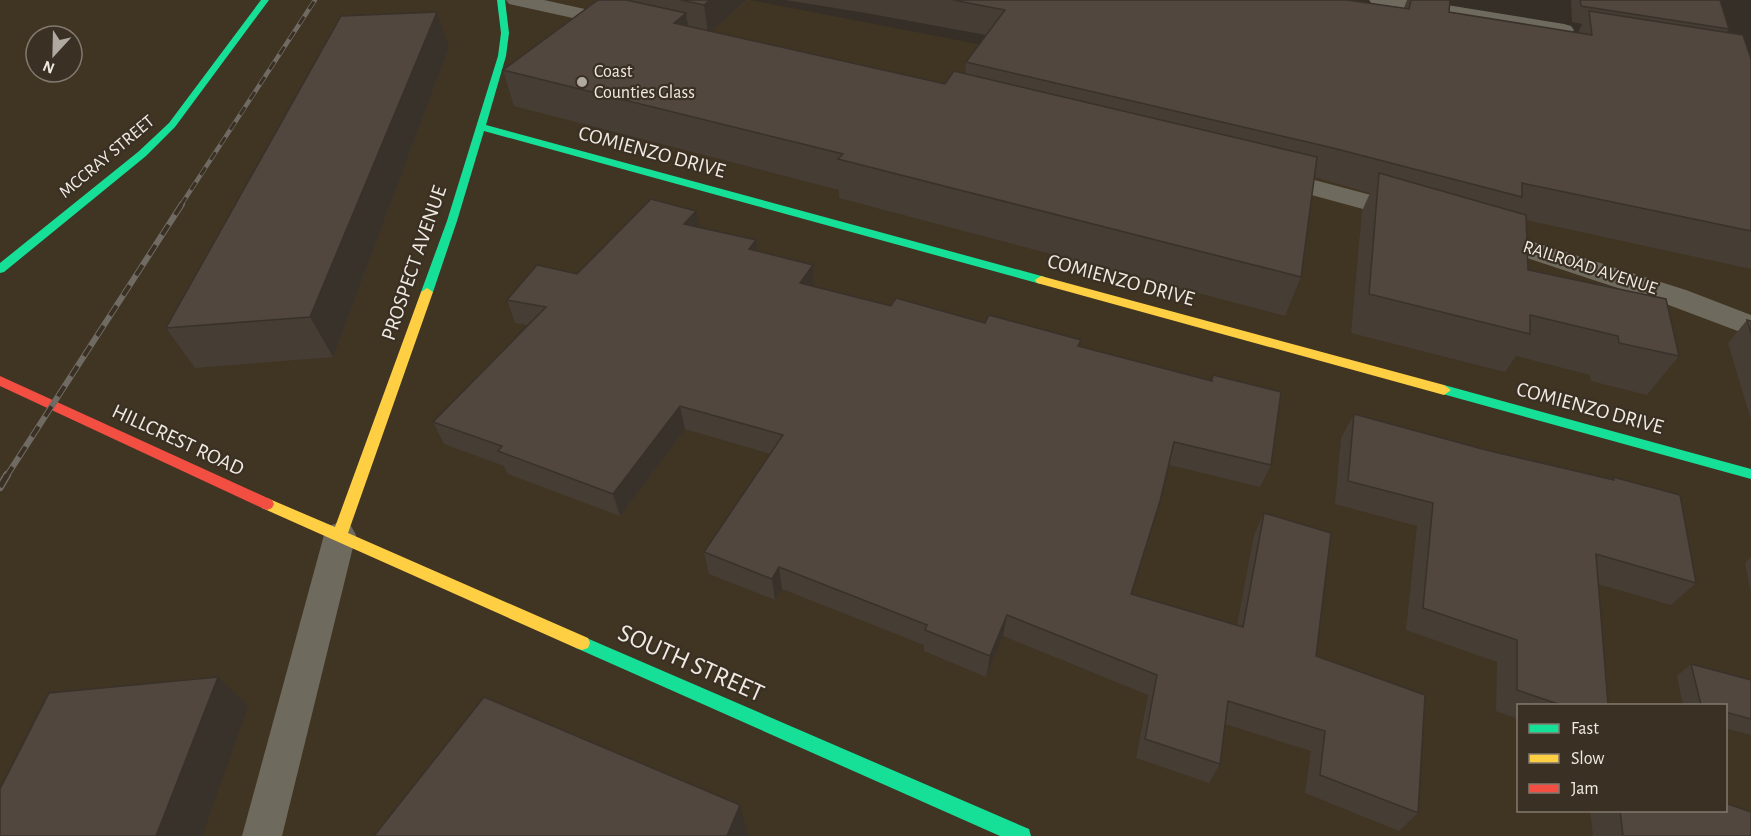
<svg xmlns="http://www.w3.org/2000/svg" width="1751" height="836" viewBox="0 0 1751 836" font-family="'Alegreya Sans',sans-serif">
<rect width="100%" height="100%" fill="#352f28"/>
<path fill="#403423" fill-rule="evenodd" d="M0,0H750L1751,193V836H0ZM36,36H72V72H36ZM1518,706H1726V810H1518Z"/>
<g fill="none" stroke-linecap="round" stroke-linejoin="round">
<polygon fill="#6f6a5e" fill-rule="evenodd" points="340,522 351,526 356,535 282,836 242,836 324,535 329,526"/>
<g fill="#6f6a5e" fill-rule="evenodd">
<polygon points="506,0 544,0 630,19 633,23 630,27 623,29 509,4"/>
<polygon points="1369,0 1416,0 1564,24 1571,26 1574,30 1571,34 1564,36 1379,6 1372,4"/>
<polygon points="1269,168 1420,208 1424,214 1420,220 1411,222 1260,181 1256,176 1260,171"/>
<polygon points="1483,226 1686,290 1751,315 1751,336 1666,304 1473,240 1469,234 1473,228"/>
</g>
<g fill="#16e098" fill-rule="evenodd">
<polygon points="261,0 269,0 175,127 146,156 4,272 0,273 0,263 138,152 169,123"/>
<polygon points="497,0 505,0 509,33 506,56 486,125 1045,277 1047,280 1041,284 1037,283 484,131 457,221 433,292 427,296 423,295 421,292 447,221 498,56 501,33"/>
<polygon points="1444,385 1751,469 1751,479 1439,393 1437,390"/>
<polygon points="582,636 1029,829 1031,836 1000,836 576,648 574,643 576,638"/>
</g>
<g fill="#ffcf43" fill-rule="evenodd">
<polygon points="1041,276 1444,385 1451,390 1444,395 1037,283 1035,280"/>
<polygon points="427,288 433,292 348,533 588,638 590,643 588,648 582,650 576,648 262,508 260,504 262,500 267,498 335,527 421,292"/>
</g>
<polygon fill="#f24e42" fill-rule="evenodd" points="0,376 272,500 274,504 272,508 267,510 262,508 0,386"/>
<g stroke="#6f6a62" stroke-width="4.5">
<polyline id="rail-far2" points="181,205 315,0"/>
</g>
<g stroke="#6f6a62" stroke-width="6">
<polyline id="rail-far1" points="6,477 182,204"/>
</g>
<g stroke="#6f6a62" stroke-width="8">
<polyline id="rail" points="0,487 7,475"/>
</g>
<use href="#rail-far2" stroke="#3a3023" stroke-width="3" stroke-dasharray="9" stroke-linecap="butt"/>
<use href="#rail-far1" stroke="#3a3023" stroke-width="4" stroke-dasharray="12" stroke-linecap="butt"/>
<use href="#rail" stroke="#3a3023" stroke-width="5" stroke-dasharray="16" stroke-linecap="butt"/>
</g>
<g fill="#463d35">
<polygon points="598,0 748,0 711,31 945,84 965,74 966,62 986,35 866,13 785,0 1347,0 1404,8 1407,0 1450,0 1449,12 1578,33 1582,24 1572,22 1571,0 1720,0 1729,29 1727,32 1751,59 1751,269 1526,220 1528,270 1679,356 1647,395 1591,381 1590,375 1516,356 1505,372 1351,333 1362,211 1370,193 1314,177 1301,277 1285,316 839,198 839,190 514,106 503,70"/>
<polygon points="449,47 333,357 195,368 166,328"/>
<polygon points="699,227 757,251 813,265 814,287 891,306 985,323 1079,346 1211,380 1213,375 1271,465 1260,487 1169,465 1131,594 1237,625 1254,535 1264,513 1316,656 1418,813 1399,831 1305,793 1311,751 1225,724 1220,764 1209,783 1136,758 1148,695 1003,636 986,677 924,651 924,645 782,589 775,600 709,574 704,552 771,454 685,429 620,516 508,474 504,466 444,444 433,422 528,325 515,323 507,300"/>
<polygon points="1747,320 1751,321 1751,420 1728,343"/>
<polygon points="1354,414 1486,450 1611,480 1613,477 1696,583 1671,605 1598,584 1608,705 1518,705 1518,719 1496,711 1497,662 1406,630 1417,526 1335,504 1341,438"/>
<polygon points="1751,557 1751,594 1745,563"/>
<polygon points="1691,664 1751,680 1751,735 1725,728 1725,705 1683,705 1677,676"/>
<polygon points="1590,810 1725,810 1751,836 1593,836"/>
</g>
<g fill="#39322b">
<polygon points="710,0 747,0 708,34 704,5"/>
<polygon points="437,12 449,47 333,357 310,317"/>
<polygon points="686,13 691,48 674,23"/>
<polygon points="696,211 700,233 684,224"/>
<polygon points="756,240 758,263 749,249"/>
<polygon points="813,265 814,287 800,283"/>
<polygon points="680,406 685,429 620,516 613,494"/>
<polygon points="779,567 782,589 775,600 772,579"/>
<polygon points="1007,615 1003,636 986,677 990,656"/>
<polygon points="218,677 248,706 202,836 156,836"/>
<polygon points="740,805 748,836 727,836"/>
</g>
<g fill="#51473e" stroke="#39322b" stroke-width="1.5">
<polygon points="598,0 626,0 686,13 674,23 945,84 954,71 1317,157 1301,277 838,159 843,154 503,70"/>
<polygon points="681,0 710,0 704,5"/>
<polygon points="953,0 1347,0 1409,9 1411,0 1450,0 1449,12 1592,35 1589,11 1743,35 1751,59 1751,231 1522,183 1522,197 1329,147 966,62 1005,10"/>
<polygon points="1580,0 1720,0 1729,29 1581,6"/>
<polygon points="437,12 310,317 166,328 341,16"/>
<polygon points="1379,173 1526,215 1528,270 1666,299 1679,356 1619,343 1618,336 1530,315 1530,334 1369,294"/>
<polygon points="651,199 696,211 684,224 756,240 749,249 813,265 800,283 891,306 896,298 985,323 989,315 1081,340 1078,346 1212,381 1213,375 1281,392 1271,465 1174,442 1160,501 1131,594 1243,627 1264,513 1331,533 1316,656 1425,695 1418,813 1320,775 1325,731 1228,701 1220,764 1145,739 1157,675 1007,615 990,656 925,630 927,625 779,567 772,579 704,552 783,435 680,406 613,494 498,451 502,446 433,422 546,307 507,300 537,265 577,274"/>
<polygon points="1747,320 1751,321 1751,333"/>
<polygon points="1354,414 1486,450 1614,480 1613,477 1680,495 1696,583 1596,554 1608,705 1561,705 1517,690 1517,640 1423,608 1433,503 1348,481"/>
<polygon points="1691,664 1751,680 1751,719 1725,712 1725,705 1701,705"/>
<polygon points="218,677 156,836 0,836 0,789 49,693"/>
<polygon points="484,697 740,805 727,836 374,836"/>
<polygon points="1725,803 1751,812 1751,836 1623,836 1620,810 1725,810"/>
</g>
<circle fill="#afa9a1" stroke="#3a3023" stroke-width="2" cx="582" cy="82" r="6"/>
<g text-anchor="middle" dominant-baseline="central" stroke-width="4.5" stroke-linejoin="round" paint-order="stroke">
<g font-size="18" fill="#f0eae2" stroke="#3a3023" text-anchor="start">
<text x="594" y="72">Coast<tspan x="594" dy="21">Counties Glass</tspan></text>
</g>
<g font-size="18" fill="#f0eae2" stroke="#3a3023">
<text transform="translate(107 157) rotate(-40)">MCCRAY STREET</text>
<text transform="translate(1590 268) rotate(18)">RAILROAD AVENUE</text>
</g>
<g font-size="21" fill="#f0eae2" stroke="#3a3023">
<text transform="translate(652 152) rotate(15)">COMIENZO DRIVE</text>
<text transform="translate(414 263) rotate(-71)">PROSPECT AVENUE</text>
<text transform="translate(1121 280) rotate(15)">COMIENZO DRIVE</text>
<text transform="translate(1590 408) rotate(15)">COMIENZO DRIVE</text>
<text transform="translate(178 440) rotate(25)">HILLCREST ROAD</text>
</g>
<g font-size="26" fill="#f0eae2" stroke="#3a3023">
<text transform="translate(691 663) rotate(24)">SOUTH STREET</text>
</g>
</g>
<rect x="1517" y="704" width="210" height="108" fill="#3a3023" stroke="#837a6f" stroke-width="1.5"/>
<rect x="1529" y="724" width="30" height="9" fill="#16e098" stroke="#837a6f" stroke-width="1.5"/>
<text x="1571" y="734" font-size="18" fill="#f0eae2">Fast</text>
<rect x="1529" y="754" width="30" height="9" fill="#ffcf43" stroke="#837a6f" stroke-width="1.5"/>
<text x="1571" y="764" font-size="18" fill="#f0eae2">Slow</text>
<rect x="1529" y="784" width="30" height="9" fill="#f24e42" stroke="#837a6f" stroke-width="1.5"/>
<text x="1571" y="794" font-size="18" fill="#f0eae2">Jam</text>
<g transform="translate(54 54) rotate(202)"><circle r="28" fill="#3a3023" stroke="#837a6f" stroke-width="1.5"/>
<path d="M0-4.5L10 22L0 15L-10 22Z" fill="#afa9a1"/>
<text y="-9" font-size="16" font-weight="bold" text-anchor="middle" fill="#f0eae2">N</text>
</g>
</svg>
